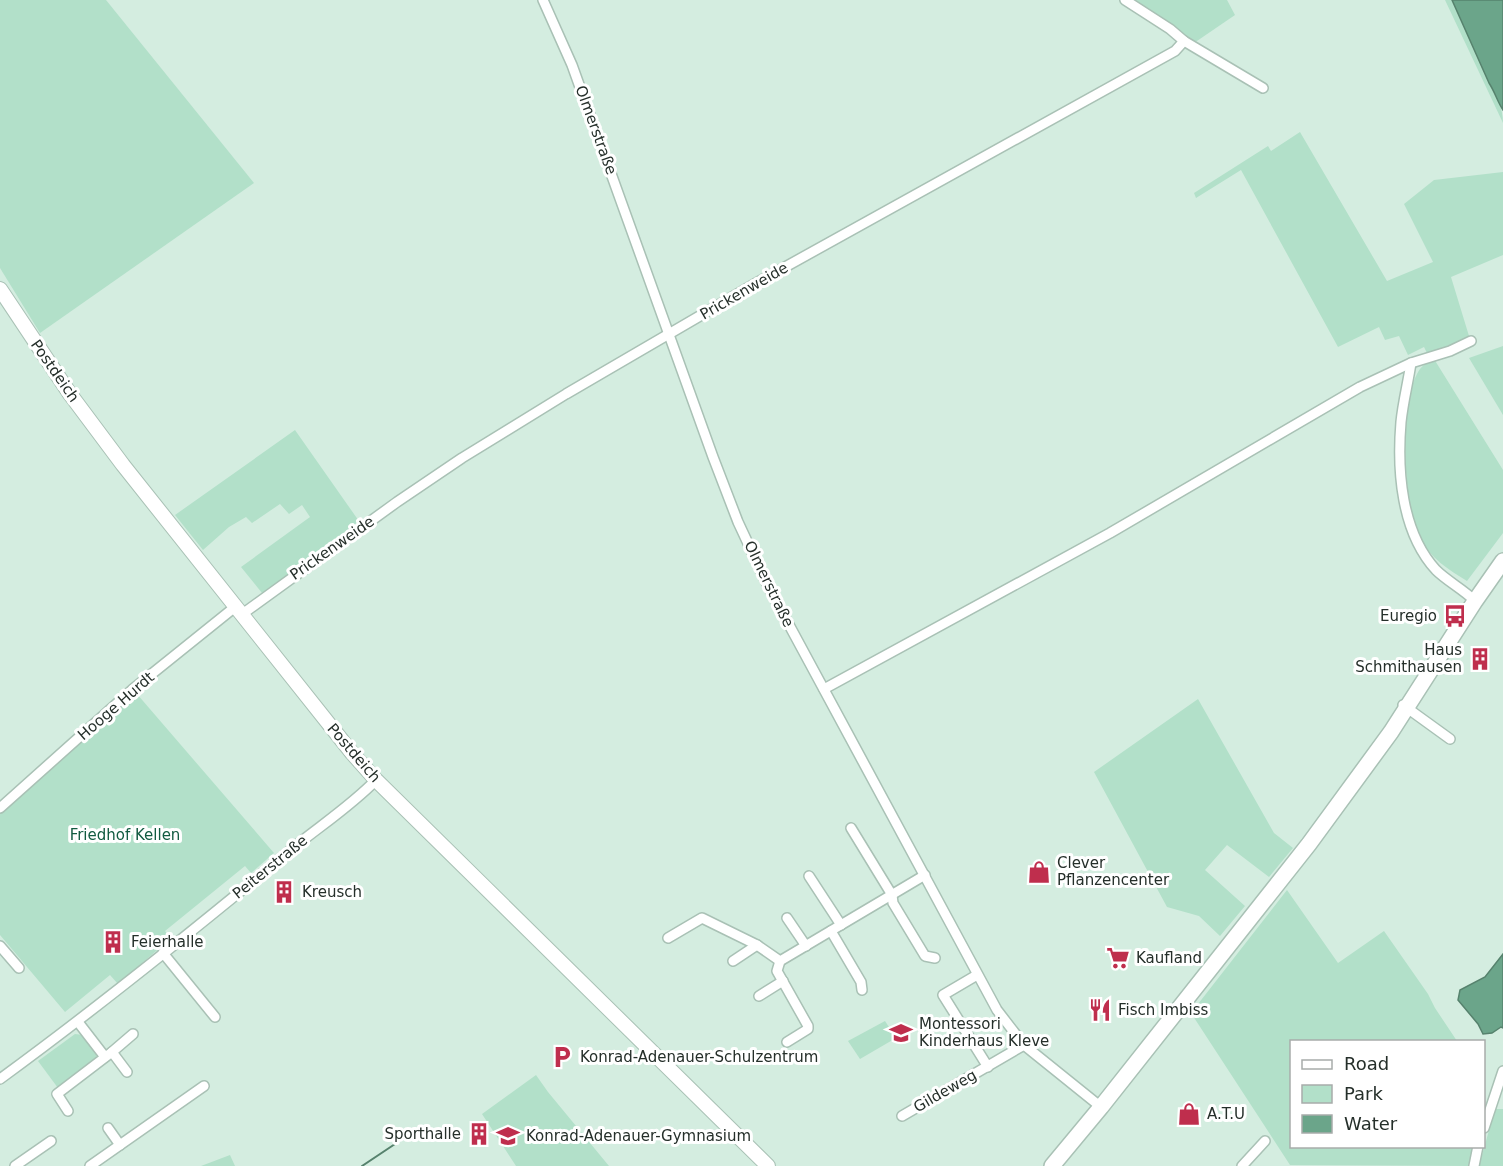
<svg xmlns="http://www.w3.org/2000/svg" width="1503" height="1166" viewBox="0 0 1503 1166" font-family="'DejaVu Sans',sans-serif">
<rect width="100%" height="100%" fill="#d4ede0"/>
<g fill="#b2e0c9">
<polygon points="0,0 106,0 254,183 40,333 0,268"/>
<polygon points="1130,0 1227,0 1235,15 1194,43"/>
<path d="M1445,0H1452L1489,83C1497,95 1503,109 1503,123Z"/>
<polygon points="1300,132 1387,281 1433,262 1404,204 1434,180 1503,172 1503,255 1451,277 1469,336 1451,346 1427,353 1424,347 1408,355 1399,336 1385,340 1379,327 1338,347 1241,170 1196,198 1194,193 1268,146 1271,151"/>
<polygon points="1503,346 1503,415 1469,358"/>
<path d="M1434,359L1503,470V533L1467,581C1449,570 1430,558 1420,538C1403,504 1399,408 1417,374C1421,366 1426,363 1434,359Z"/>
<polygon points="295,430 361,524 262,593 241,567 310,517 302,505 289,514 280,504 252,523 246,517 229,527 203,550 175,515"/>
<polygon points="137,694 274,853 251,873 245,866 165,931 171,938 118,984 110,975 65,1012 0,935 0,813 62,756"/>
<polygon points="1198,699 1274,833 1293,848 1269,877 1227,845 1205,870 1245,906 1220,936 1199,916 1167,907 1094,772"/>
<polygon points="1287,890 1338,963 1384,931 1428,994 1435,1008 1457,1041 1292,1042 1292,1146 1472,1147 1469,1166 1290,1165 1191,1013"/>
<polygon points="885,1021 896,1038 860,1059 848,1041"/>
<polygon points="75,1034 83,1035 96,1051 96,1058 58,1088 38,1061"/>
<polygon points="536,1075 548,1092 609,1166 516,1166 482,1114"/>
<polygon points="1495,1109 1503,1109 1503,1166 1479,1166"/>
<polygon points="230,1155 235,1166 201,1166"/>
</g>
<g fill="#6ba58a" stroke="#56826d" stroke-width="1.5">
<path d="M1452,0H1503V110C1497,101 1495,92 1489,83Z"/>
<polygon points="1503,954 1503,1028 1501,1027 1492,1033 1483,1034 1478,1024 1458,1000 1460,990 1485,977"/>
</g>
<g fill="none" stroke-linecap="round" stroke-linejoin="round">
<polyline stroke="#56826d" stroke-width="2" points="362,1166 395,1144"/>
<g stroke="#a9c1b5" stroke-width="12">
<g id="street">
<polyline points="543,0 572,65 713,457 738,522 767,584 997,1010 1024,1045 1101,1107"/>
<polyline points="1125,0 1170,29 1184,41"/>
<path d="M1411,363C1408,383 1403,402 1401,422C1397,470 1401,532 1436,570C1447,581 1463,589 1475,601"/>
<polyline points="241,615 397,502 462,458 566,394 758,282 1175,51 1184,41 1263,88"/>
<polyline points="824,689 1110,533 1360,387 1411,363 1450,351 1471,341"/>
<polyline points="1403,705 1450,739"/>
<polyline points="0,808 133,689 235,607"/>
<polyline points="851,828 892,895 893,903 925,956 935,958"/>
<polyline points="809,876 841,925"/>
<polyline points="787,918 806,946"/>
<polyline points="831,931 861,982 862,990"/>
<polyline points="668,938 702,918 757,945 780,961 925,875"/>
<polyline points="0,946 19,968"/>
<polyline points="163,953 215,1017"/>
<polyline points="733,961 757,945"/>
<polyline points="780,961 777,971 808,1026 808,1029 787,1042"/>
<polyline points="977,975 943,995 988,1067"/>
<polyline points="759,996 783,981"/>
<polyline points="78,1022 105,1057"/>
<polyline points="112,1052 133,1034"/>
<path d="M0,1079C96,1009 189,934 281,858C312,831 348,809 376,780"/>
<polyline points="68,1111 57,1094 112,1052 127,1072"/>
<polyline points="902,1116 1024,1045"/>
<polyline points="108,1128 120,1145"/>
<polyline points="1484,1128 1503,1071"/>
<polyline points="15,1166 51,1141"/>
<polyline points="90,1166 204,1086"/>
<polyline points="1242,1166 1265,1141"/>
<polyline points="1474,1166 1478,1146"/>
</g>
</g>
<g stroke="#a9c1b5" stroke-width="16">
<polyline id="secondary" points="0,289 70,394 123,465 352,753 376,780 768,1166"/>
</g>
<g stroke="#a9c1b5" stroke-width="18">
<polyline id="primary" points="1052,1166 1101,1107 1309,844 1391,732 1475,601 1503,561"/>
</g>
<use href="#street" stroke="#fff" stroke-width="9"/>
<use href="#secondary" stroke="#fff" stroke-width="14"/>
<use href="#primary" stroke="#fff" stroke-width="15"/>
</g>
<defs>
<g id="bus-bare" transform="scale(1.8)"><path d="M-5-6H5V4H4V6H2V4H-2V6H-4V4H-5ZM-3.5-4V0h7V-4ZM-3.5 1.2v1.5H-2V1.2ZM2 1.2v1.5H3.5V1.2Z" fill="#bf2e4d" stroke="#fff" stroke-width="2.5" paint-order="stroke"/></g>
<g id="building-bare" transform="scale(1.8)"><path d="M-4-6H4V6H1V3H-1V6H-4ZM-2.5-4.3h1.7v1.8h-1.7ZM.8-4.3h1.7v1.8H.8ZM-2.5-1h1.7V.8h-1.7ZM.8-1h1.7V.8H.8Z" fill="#bf2e4d" stroke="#fff" stroke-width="2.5" paint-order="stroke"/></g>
<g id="shop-bare" transform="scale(1.8)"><path d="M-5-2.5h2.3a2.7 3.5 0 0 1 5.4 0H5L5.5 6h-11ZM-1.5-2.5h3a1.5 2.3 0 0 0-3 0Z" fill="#bf2e4d" stroke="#fff" stroke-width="2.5" paint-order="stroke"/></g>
<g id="supermarket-bare" transform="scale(1.8)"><path d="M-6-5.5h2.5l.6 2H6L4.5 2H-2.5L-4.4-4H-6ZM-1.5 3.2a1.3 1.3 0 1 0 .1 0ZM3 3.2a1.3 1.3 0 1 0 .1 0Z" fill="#bf2e4d" stroke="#fff" stroke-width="2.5" paint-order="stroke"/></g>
<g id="restaurant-bare" transform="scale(1.8)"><path d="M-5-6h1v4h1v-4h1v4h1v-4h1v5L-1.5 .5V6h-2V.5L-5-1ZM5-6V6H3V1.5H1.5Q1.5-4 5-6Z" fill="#bf2e4d" stroke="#fff" stroke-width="2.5" paint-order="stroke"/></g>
<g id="school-bare" transform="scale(1.8)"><path d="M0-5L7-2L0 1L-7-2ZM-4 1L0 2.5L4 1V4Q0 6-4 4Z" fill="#bf2e4d" stroke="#fff" stroke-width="2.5" paint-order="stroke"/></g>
<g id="parking-bare" transform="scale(1.8)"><path d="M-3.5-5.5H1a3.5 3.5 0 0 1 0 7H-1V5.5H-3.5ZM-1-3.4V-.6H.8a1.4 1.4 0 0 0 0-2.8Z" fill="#bf2e4d" stroke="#fff" stroke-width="2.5" paint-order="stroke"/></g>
</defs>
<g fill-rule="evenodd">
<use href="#bus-bare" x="1455" y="616"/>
<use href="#building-bare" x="1480" y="659"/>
<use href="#shop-bare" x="1039" y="872"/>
<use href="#building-bare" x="284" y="892"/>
<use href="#building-bare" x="113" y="942"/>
<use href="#supermarket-bare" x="1118" y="958"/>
<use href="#restaurant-bare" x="1100" y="1010"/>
<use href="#school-bare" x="901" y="1033"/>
<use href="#parking-bare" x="562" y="1057"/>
<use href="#shop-bare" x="1189" y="1114"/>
<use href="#building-bare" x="479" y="1134"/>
<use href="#school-bare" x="508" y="1136"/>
</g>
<g text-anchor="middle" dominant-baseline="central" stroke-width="6" stroke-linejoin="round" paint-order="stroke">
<g font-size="15" fill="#252f2a" stroke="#fff">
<text transform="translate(596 130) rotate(70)">Olmerstraße</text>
<text transform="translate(744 291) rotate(-30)">Prickenweide</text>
<text transform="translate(55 371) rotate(55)">Postdeich</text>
<text transform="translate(332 548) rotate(-35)">Prickenweide</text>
<text transform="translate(769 584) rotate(64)">Olmerstraße</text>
<text transform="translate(116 706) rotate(-41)">Hooge Hurdt</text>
<text transform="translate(354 753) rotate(49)">Postdeich</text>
<text transform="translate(270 867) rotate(-39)">Peiterstraße</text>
<text transform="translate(945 1091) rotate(-30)">Gildeweg</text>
</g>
<g font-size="15" fill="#252f2a" stroke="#fff" text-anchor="start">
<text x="1437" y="616" text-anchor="end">Euregio</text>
<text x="1462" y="650" text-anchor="end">Haus<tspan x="1462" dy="17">Schmithausen</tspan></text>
<text x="1057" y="863">Clever<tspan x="1057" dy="17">Pflanzencenter</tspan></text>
<text x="302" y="892">Kreusch</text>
<text x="131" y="942">Feierhalle</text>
<text x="1136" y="958">Kaufland</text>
<text x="1118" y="1010">Fisch Imbiss</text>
<text x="919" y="1024">Montessori<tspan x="919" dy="17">Kinderhaus Kleve</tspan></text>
<text x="580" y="1057">Konrad-Adenauer-Schulzentrum</text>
<text x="1207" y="1114">A.T.U</text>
<text x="461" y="1134" text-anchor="end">Sporthalle</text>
<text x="526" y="1136">Konrad-Adenauer-Gymnasium</text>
</g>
<g font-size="15" fill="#125b41" stroke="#fff">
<text x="125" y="835">Friedhof Kellen</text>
</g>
</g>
<rect x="1290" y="1040" width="195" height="108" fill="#ffffff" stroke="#a8acaa" stroke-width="1.5"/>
<rect x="1302" y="1060" width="30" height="9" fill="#ffffff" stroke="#a8acaa" stroke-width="1.5"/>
<text x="1344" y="1070" font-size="18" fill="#252f2a">Road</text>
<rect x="1302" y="1085" width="30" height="18" fill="#b2e0c9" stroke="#a8acaa" stroke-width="1.5"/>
<text x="1344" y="1100" font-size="18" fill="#252f2a">Park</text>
<rect x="1302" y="1115" width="30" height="18" fill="#6ba58a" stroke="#a8acaa" stroke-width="1.5"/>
<text x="1344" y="1130" font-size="18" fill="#252f2a">Water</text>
</svg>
